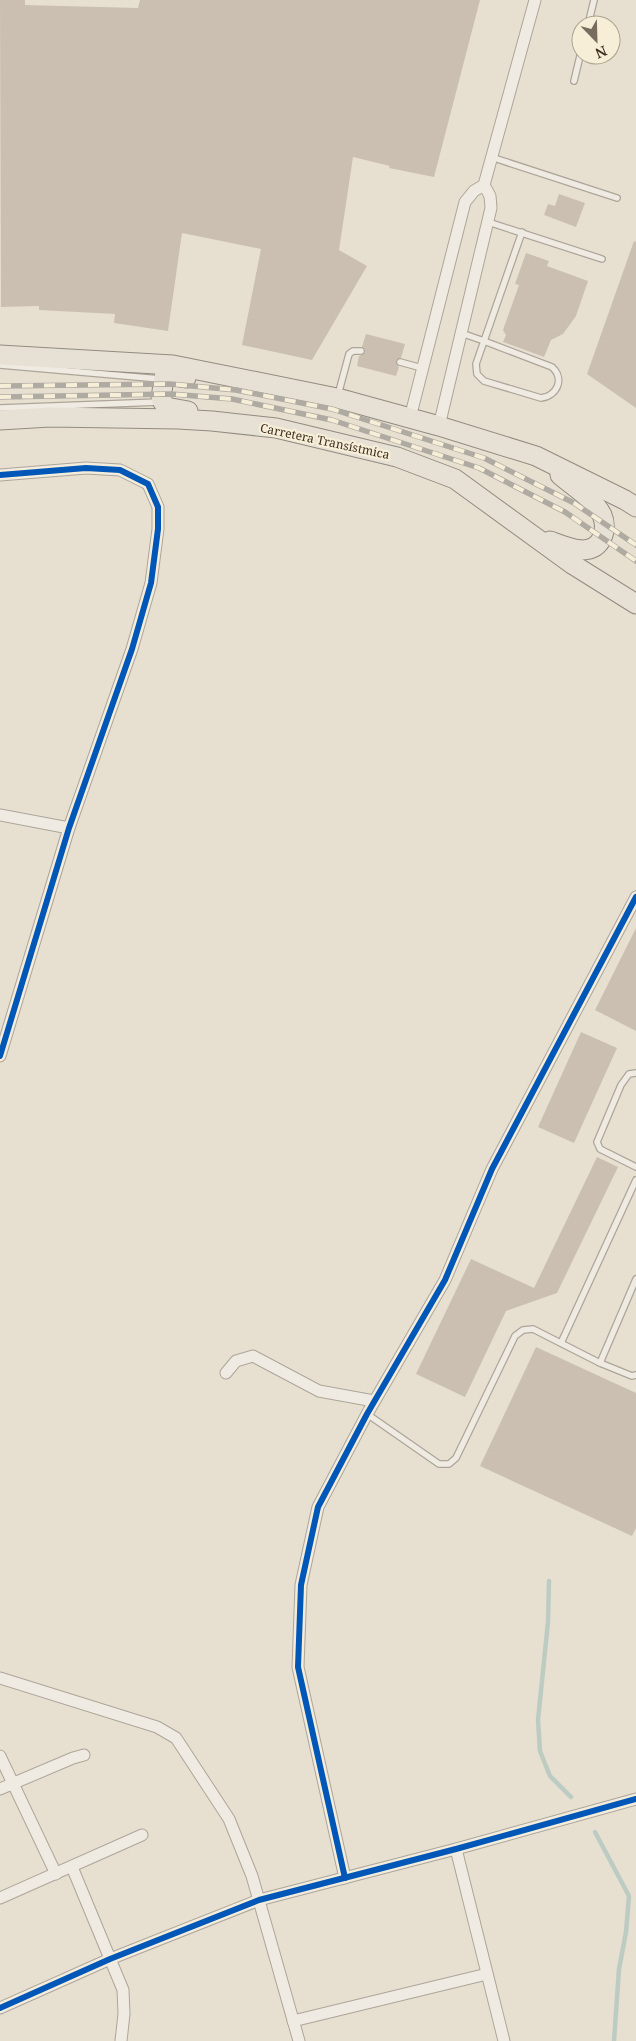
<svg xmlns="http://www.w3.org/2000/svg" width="636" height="2041" viewBox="0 0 636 2041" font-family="'Noto Serif',serif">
<rect width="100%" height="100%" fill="#e7e0d1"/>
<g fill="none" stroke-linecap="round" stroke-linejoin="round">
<g stroke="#bcccc2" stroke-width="4.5">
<polyline points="549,1581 548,1622 538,1720 540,1751 550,1776 571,1797"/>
<polyline points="595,1832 629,1896 626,1932 619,1969 614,2041"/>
</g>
</g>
<g fill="#cbbfb2">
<polygon points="0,0 25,0 25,5 138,8 140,0 480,0 434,177 389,168 390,166 353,157 339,250 367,266 312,360 242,345 261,249 182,233 168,331 114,323 115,314 39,310 39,306 1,307"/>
<polygon points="559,194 585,203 576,227 544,215 548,204 555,206"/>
<polygon points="634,241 636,242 636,408 587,374"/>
<polygon points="526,253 549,261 547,266 588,281 576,316 563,334 551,340 544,357 503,342 506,335 503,330 519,285 515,284"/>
<polygon points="366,334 405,344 401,358 396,360 396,364 399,367 396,376 357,366 359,356 365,353 365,349 362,347"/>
<polygon points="636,928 636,1031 595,1010"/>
<polygon points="581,1032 617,1048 574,1143 538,1127"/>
<polygon points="597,1157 618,1167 557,1293 506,1311 465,1397 416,1374 471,1259 534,1288"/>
<polygon points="536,1347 636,1393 636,1528 632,1536 480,1466"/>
</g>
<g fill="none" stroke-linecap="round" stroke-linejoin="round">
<g stroke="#ada599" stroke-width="8">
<g id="service">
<polyline points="588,25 594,0"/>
<polyline points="574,81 581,52"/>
<polyline points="491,157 617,198"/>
<polyline points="488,222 602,259"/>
<path d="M461,333L484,341L552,367C565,379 557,396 541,398L484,381L477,374L476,364L522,232"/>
<polyline points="400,362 422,368"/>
<polyline points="0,365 160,379"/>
<polyline points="338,395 349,354 353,351 361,351"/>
<polyline points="0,408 159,402"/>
<polyline points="636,1073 629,1074 621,1085 597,1142 600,1149 636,1167"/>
<polyline points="561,1343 636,1180"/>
<polyline points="600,1363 636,1279"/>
<polyline points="367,1414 439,1464 449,1464 456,1458 515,1336 523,1330 533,1329 600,1363 632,1376 636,1375"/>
</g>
</g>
<g stroke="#ada599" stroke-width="13">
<g id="minor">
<polyline points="410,418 465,202 474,191 484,185 535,0"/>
<polyline points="439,426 491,208 490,196 484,185"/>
<polyline points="0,475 86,468 120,470 148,484 158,507 158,529 151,583 132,649 69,828 0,1056"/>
<polyline points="0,815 69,828"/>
<polyline points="226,1373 236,1361 253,1356 319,1391 374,1401"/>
<polyline points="0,1678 157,1727 176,1738 229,1819 252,1876 299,2041"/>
<polyline points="0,1756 56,1874"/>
<polyline points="0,1789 73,1758 84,1755"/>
<polyline points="456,1849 504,2041"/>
<polyline points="72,1867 123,1990 124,2014 121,2041"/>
<polyline points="345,1878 298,1667 301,1585 318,1507 367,1414 445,1280 492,1169 636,897"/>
<polyline points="0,1898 142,1835"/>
<polyline points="0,2008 110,1959 259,1900 456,1849 636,1799"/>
<polyline points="293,2021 487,1974"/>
</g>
</g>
<g stroke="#928b80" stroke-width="21">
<g id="primary">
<polyline points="0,355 173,365 337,398 439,426 536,456 625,500 636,507"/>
<polyline points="186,378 170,375 164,377 161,399 166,407 188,411"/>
<polyline points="0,420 50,417 178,419 212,421 276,428 397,457 455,479 572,564 636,604"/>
<path d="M550,541C566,547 592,559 602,538C605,531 605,522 602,515C594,499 574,487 560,475"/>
</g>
</g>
<use href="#service" stroke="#efebe3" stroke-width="5.5"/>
<use href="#minor" stroke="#efebe3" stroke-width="11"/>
<use href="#primary" stroke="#e6e1d4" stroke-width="19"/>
<g stroke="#afaaa2" stroke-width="5.5">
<g id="rail">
<polyline points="0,386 170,384 236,390 332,409 484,458 574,503 636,545"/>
<polyline points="0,397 171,394 232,399 332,420 479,468 565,512 636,561"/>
</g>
</g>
<use href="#rail" stroke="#f7eed8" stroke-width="4" stroke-dasharray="11" stroke-linecap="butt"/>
<g stroke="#f7eed8" stroke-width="9">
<g id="cycleway">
<polyline points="0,475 86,468 120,470 148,484 158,507 158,529 151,583 132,649 69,828 0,1056"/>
<polyline points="345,1878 298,1667 301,1585 318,1507 367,1414 445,1280 492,1169 636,897"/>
<polyline points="0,2008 110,1959 259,1900 456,1849 636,1799"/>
</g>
</g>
<use href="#cycleway" stroke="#0057b8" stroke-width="6"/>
</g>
<g text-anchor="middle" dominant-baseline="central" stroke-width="4.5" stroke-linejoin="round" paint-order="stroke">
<g font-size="12" fill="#3d2e20" stroke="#f7eed8">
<text transform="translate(325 441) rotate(12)">Carretera Transístmica</text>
</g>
</g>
<g transform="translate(596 40) rotate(157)"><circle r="24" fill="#f7eed8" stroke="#ada18e"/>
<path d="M0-4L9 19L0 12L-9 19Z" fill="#786c5e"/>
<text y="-8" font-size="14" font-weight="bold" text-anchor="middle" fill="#3d2e20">N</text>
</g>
</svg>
